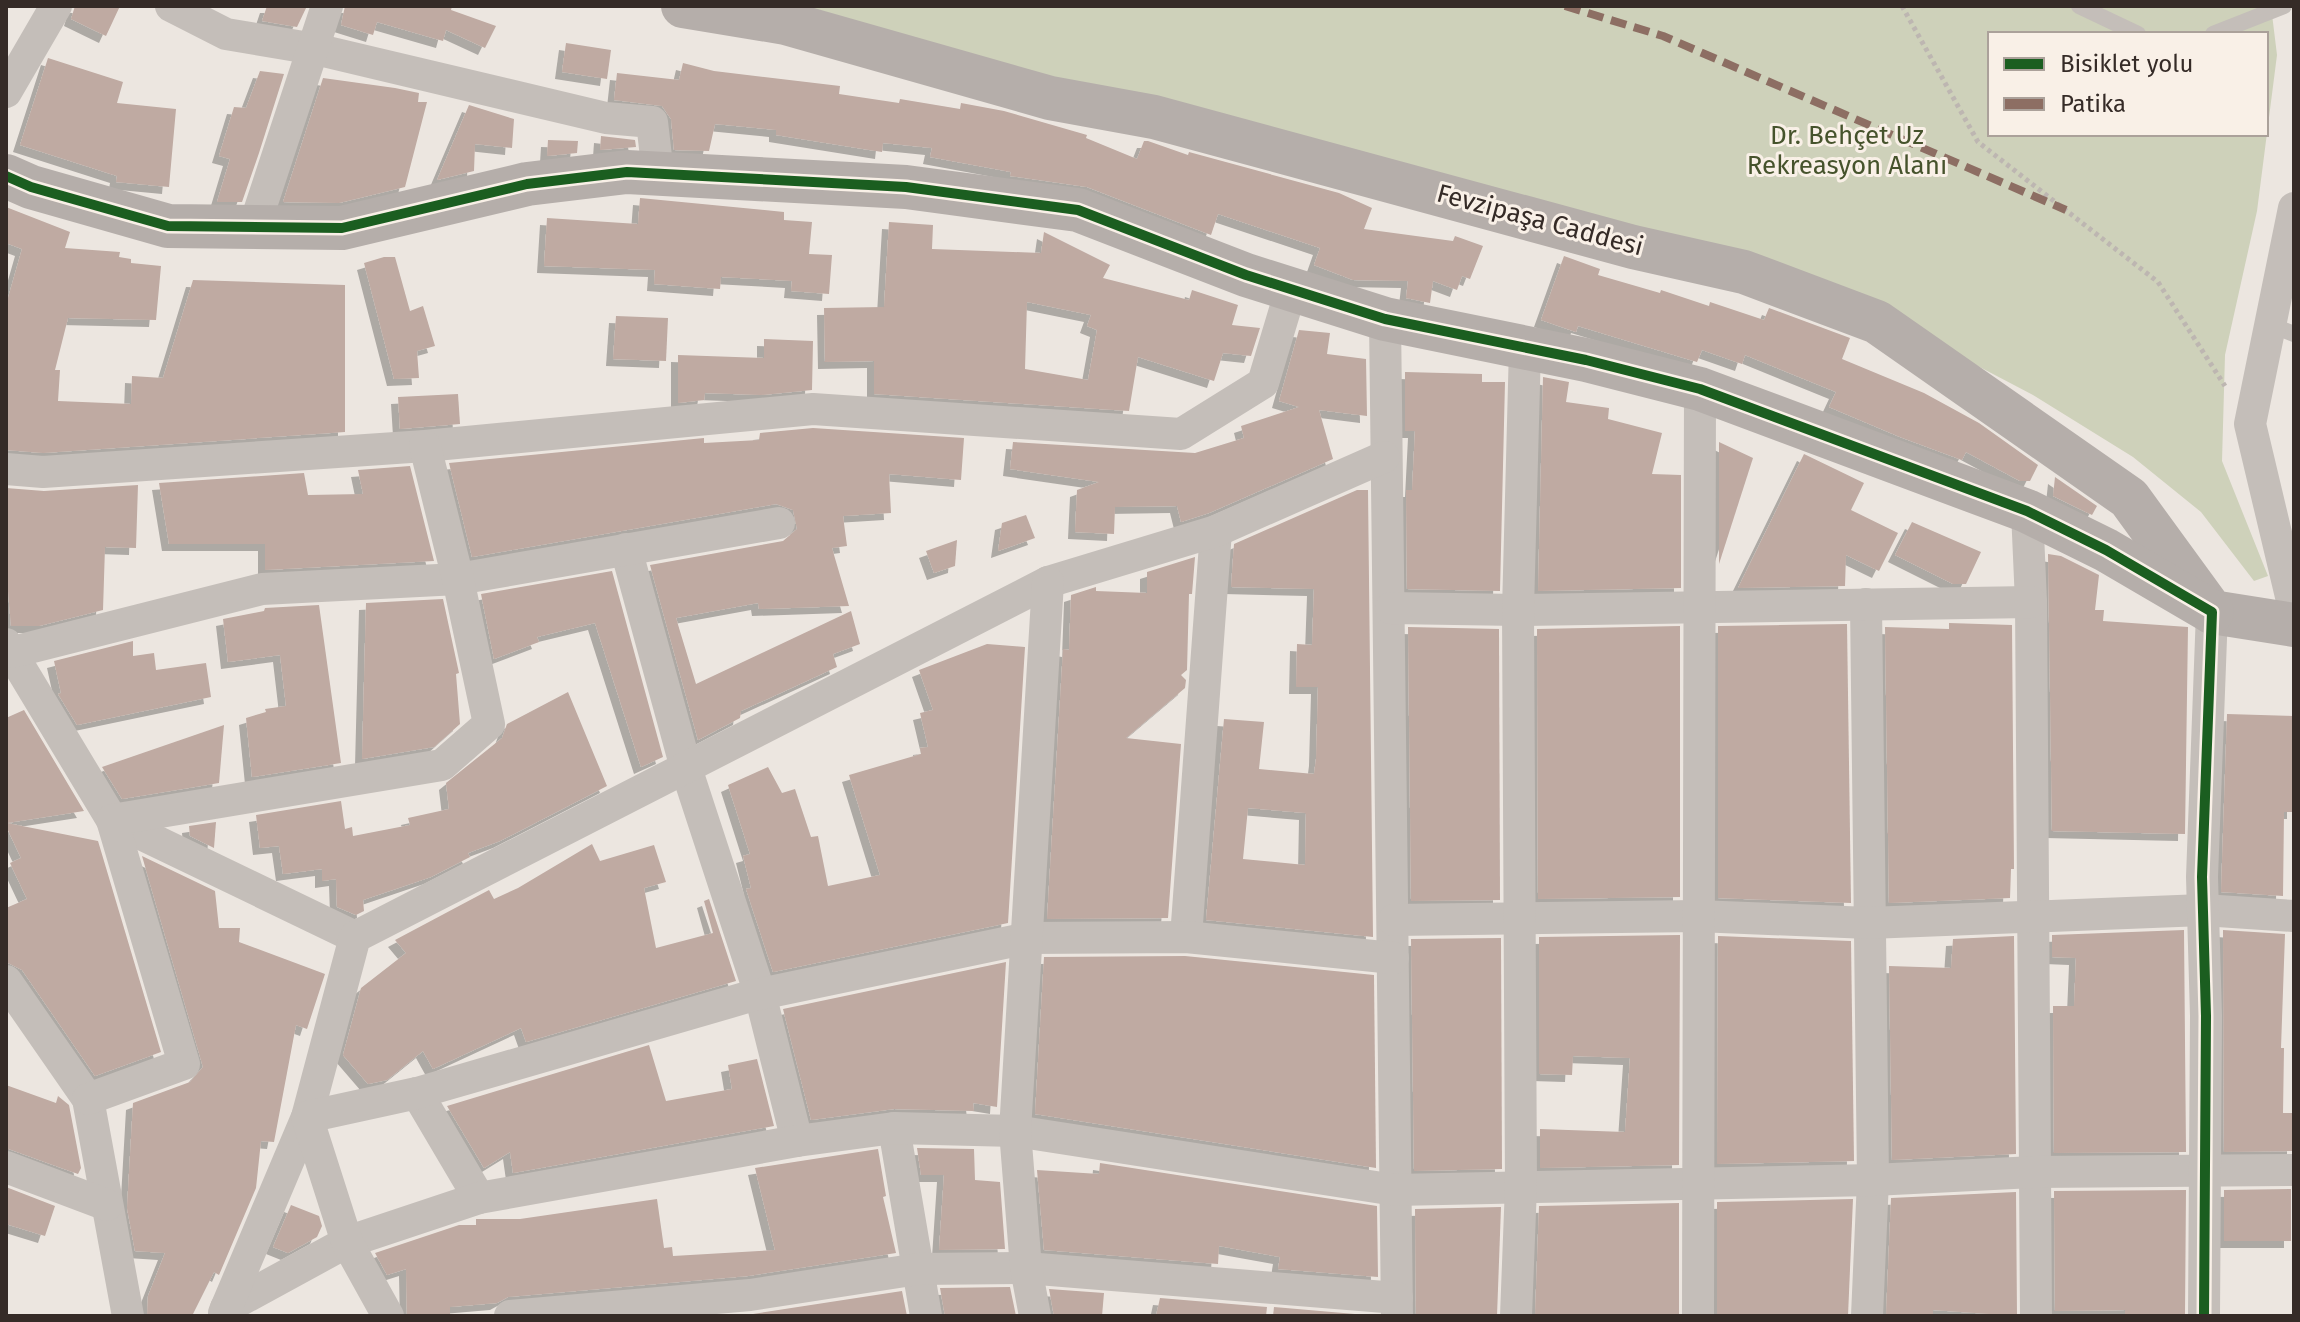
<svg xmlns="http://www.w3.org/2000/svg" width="2300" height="1322" viewBox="0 0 2300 1322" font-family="'Fira Sans',sans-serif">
<defs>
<filter id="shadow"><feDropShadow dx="-7" dy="7" stdDeviation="0" flood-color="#0004"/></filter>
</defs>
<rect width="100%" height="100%" fill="#ece6e0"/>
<path fill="#ced1ba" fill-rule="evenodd" d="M703,6H2271L2277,55L2257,211L2225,355L2222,461L2268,576L2254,581L2201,512L2133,457L2033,395L1871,310ZM1990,34H2266V134H1990Z"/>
<g fill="#bfaaa2" fill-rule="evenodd" filter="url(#shadow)">
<polygon points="75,6 120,6 106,36 71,19"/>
<polygon points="267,6 307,6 297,27 262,21"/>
<polygon points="345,6 452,6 451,10 496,26 485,48 446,30 443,41 377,22 373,35 341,25"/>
<polygon points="566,43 611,50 607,79 562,72"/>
<polygon points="48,58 123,82 117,103 176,109 169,187 116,182 117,176 20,145"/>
<polygon points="683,63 714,71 840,86 839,94 899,103 900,99 960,109 961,103 1004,111 1087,135 1086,138 1137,159 1144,141 1148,141 1188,155 1189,152 1339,193 1372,208 1364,229 1453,241 1455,236 1483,246 1470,279 1462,276 1457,290 1433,281 1430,303 1406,298 1408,281 1353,280 1314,265 1320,248 1218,214 1211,235 1087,187 1010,176 1011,172 930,157 932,148 883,143 882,152 776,135 776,130 715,124 709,151 674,150 671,119 662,106 614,100 617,73 679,80"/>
<polygon points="260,71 284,74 259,153 242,202 217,202 230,159 219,156 234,107 246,108"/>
<polygon points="323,78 395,88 419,93 418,102 427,102 405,187 339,203 283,202"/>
<polygon points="469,105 514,119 512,148 475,144 474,171 437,180"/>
<polygon points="601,136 635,140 636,147 600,150"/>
<polygon points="548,140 578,141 577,153 547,156"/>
<polygon points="640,198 784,212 784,220 812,222 809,254 832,255 829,294 791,291 792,281 721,277 720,289 654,284 655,270 544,266 547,218 638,224"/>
<polygon points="6,207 70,232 65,248 120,252 119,257 131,259 131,263 161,266 156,320 68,318 55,370 60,370 58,401 131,404 132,376 163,378 193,280 345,285 345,432 43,453 6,450 6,305 22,249 6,243"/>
<path d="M889,222L933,225L932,249L1041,253L1044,232L1110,265L1103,278L1189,300L1192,290L1238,305L1232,325L1260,328L1251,356L1223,353L1214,381L1138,357L1129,411L874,394V361L825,362L824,308L884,307ZM1027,302L1091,315L1087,326L1097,330L1088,380L1025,369Z"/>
<polygon points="1564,256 1600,269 1598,275 1660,293 1661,290 1709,306 1710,302 1764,320 1769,308 1850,338 1842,359 1924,393 1979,423 2038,465 2030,481 2020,481 1966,452 1962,460 1900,437 1829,407 1836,392 1745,355 1742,364 1702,350 1697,362 1578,326 1576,332 1541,320"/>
<polygon points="384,257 395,257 410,311 423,306 435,346 417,351 419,378 394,379 364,263"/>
<polygon points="616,316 668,318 666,361 613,359"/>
<polygon points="1299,330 1330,333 1327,354 1366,359 1367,416 1319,410 1333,459 1209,513 1181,522 1177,506 1115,507 1114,534 1075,532 1077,490 1099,482 1010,469 1013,442 1195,453 1244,438 1241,426 1299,407 1279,401"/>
<polygon points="764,339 813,341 812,390 761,395 705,393 704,400 678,403 678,355 764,358"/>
<polygon points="1405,372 1482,374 1482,382 1505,382 1500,591 1407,589 1406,490 1412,490 1415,431 1405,431"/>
<polygon points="1543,377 1569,382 1566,402 1609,408 1608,419 1662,433 1652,474 1681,475 1681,588 1538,591"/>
<polygon points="458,394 460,424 400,429 398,397"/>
<polygon points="813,428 964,438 961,480 889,474 891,513 843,516 847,546 832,548 849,606 759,609 758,603 676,618 696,684 851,611 860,644 833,654 837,667 741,711 740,718 698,740 650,565 783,541 797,529 793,510 776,504 472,557 449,463 704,438 704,443 759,440 760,433"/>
<polygon points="1719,442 1753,458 1719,564"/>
<polygon points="1804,454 1864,483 1851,510 1898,533 1879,571 1846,555 1845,586 1738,588"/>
<polygon points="410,466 434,561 265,570 265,544 169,544 159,483 304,473 308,495 363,494 358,470"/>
<polygon points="2055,477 2097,506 2092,515 2053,496"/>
<polygon points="138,485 136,548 105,547 103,610 39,626 11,626 6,568 6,488 44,491"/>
<path d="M1357,490H1368L1373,937L1206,920L1224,719L1264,722L1259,769L1314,774L1316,759L1318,687H1296L1297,644L1312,645L1314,589L1231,587L1234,544ZM1248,808L1306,813L1305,865L1243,859Z"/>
<polygon points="1026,515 1035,538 998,551 1002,523"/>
<polygon points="1912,522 1981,552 1966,584 1953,584 1895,555"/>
<polygon points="957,540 955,566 934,573 926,551"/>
<polygon points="2048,554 2061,556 2099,575 2095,610 2104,610 2103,621 2188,627 2185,834 2052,831"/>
<polygon points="1195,557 1192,594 1189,594 1187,670 1181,675 1186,680 1185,688 1126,738 1181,744 1168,918 1047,919 1063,649 1069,650 1071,595 1096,587 1096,591 1147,593 1147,572"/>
<polygon points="612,571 663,757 641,767 595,623 537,637 539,642 494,659 481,594"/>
<polygon points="443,599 459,673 456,674 460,724 434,747 362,759 366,603"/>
<polygon points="319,605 341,763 252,777 246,718 266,712 265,709 286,706 280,655 228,662 223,619 264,611 265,608"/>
<polygon points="1949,623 2012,625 2014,869 2011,869 2010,898 1889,903 1885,627 1949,629"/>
<polygon points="1847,624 1851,903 1718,898 1718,626"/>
<polygon points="1680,626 1680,897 1538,899 1537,629"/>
<polygon points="1408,627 1499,629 1500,900 1411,901"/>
<polygon points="133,641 133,656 154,653 156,670 206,663 211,697 77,725 58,694 61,693 54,661"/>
<polygon points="987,644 1025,647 1008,923 773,972 746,889 751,888 743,856 750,854 728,785 768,767 782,793 795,789 811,837 818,836 828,886 880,875 849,775 921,754 920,748 928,747 920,713 933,710 919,670"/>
<polygon points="568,692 607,786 500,841 468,853 470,857 431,877 363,900 364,911 356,915 337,907 336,879 322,881 322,869 283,874 279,846 260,848 256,815 341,801 345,829 352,827 353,836 410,825 408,818 449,809 446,783 502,738 507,724"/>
<polygon points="24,710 84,811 7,823 98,841 161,1052 95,1076 22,970 6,962 6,908 27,899 10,863 21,858 6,826 6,718"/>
<polygon points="2227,714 2294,716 2294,812 2284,812 2283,896 2221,892"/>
<polygon points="224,725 219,783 122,799 102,767"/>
<polygon points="216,822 214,848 190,836 189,826"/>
<polygon points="592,844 600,861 654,845 666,882 644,888 656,948 713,933 704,901 709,899 736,981 526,1042 521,1028 433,1069 423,1051 387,1080 368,1084 343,1055 361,988 406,953 395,940 489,890 494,899 518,888"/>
<polygon points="142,856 215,891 219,928 240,928 239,942 325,974 307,1029 296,1025 274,1142 261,1141 256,1188 219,1275 214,1272 192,1316 147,1316 148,1296 165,1253 135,1251 127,1208 133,1103 190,1082 203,1067"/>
<polygon points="2184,930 2186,1152 2054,1153 2053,1006 2074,1006 2076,958 2052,957 2052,935"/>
<polygon points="2223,930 2285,934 2281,1048 2284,1048 2283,1113 2294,1113 2294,1151 2224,1152"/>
<polygon points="1680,935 1679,1165 1540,1168 1540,1129 1625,1132 1630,1058 1573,1056 1572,1075 1539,1074 1539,937"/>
<polygon points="1718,936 1851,941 1854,1161 1717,1164"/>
<polygon points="2014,936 2016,1154 1892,1160 1889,966 1951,968 1953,939"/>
<polygon points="1501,938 1502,1169 1414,1171 1411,939"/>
<polygon points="1185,956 1374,975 1376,1168 1035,1114 1044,957"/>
<polygon points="1006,962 997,1107 973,1103 974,1111 894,1109 811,1120 783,1009"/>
<polygon points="649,1045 666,1101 732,1089 728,1065 757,1059 774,1126 513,1173 510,1152 484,1168 447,1106"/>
<polygon points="6,1085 56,1103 58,1096 69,1105 81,1168 78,1174 6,1148"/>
<polygon points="917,1148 974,1149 975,1180 1000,1182 1005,1249 939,1250 944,1175 921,1175"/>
<polygon points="878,1149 886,1196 883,1197 896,1253 748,1276 508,1297 497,1303 450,1307 450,1314 441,1316 407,1316 406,1269 387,1275 375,1253 459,1225 476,1225 476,1219 520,1219 657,1199 664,1248 672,1247 673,1256 775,1250 755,1168"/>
<polygon points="1100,1163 1377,1206 1378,1277 1278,1269 1280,1257 1219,1246 1218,1264 1044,1250 1037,1170 1099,1174"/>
<polygon points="6,1187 55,1206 45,1236 6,1224"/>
<polygon points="2291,1189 2291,1241 2224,1241 2224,1190"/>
<polygon points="2186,1190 2185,1316 2125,1316 2125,1310 2055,1311 2054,1191"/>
<polygon points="2016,1192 2017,1316 1933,1310 1933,1316 1886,1316 1891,1198"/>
<polygon points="1853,1199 1848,1316 1717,1314 1717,1202"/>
<polygon points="1679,1203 1679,1316 1535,1316 1539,1206"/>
<polygon points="291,1205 319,1216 322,1226 317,1237 288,1253 273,1247"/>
<polygon points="1501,1207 1497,1316 1416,1316 1415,1209"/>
<polygon points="1010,1287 1016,1316 945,1316 940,1288"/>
<polygon points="1049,1289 1104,1293 1102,1316 1054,1316"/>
<polygon points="902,1291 907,1316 728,1316 753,1314"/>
<polygon points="1160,1298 1267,1307 1266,1316 1156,1316"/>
<polygon points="1274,1307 1378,1316 1273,1316"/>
</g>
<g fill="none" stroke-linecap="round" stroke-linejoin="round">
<polyline stroke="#bdb6b1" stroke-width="5" stroke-dasharray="4 4" stroke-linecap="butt" points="1902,6 1978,142 2158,282 2225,386"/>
<g stroke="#c4beb9" stroke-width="16">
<polyline points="2079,6 2138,34"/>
<polyline points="2213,34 2284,6"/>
<polyline points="2271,325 2294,334"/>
</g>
<g stroke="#c4beb9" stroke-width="32">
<polyline points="171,6 226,34 315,49 606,118 652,122 658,174"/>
<polyline points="6,92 56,6"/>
<polyline points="2294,208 2250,424 2294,609"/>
<polyline points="254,227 327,6"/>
<polyline points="1385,319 1397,1316"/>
<polyline points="6,469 43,472 425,446 813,409 1181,434 1263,383 1291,290"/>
<polyline points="2027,511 2031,602 2036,1316"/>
<polyline points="626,549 686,768 760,994 797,1141"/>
<polyline points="1866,604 1873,1180 1867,1316"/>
<polyline points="1391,608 1518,610 2031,602"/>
<polyline points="6,644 112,820 355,937"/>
<polyline points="13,652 262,589 458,579 779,523"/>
<polyline points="1394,920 1697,916 1869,923 2203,910 2294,916"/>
<polyline points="1186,937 1216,531"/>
<polyline points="6,981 88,1099 128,1316"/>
<polyline points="417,1093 479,1198"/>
<polyline points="88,1099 184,1064 112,820 442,765 489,724 458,579 425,446"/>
<polyline points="894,1128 926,1316"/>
<polyline points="6,1167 107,1205"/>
<polyline points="226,1308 347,1242 479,1198 797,1141 894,1128 1015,1131 1395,1190 1873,1180 2034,1172 2294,1170"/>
<polyline points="224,1313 307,1117 355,937 1048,582 1216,531 1384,457"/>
<polyline points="388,1316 347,1242 307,1117 417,1093 751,996 1028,938 1186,937 1393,958"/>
<polyline points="510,1316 750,1295 918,1269 1026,1268 1397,1298"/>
<polyline points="1035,1316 1026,1268 1015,1131 1048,582"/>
<polyline points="1516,1316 1521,1186 1518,610 1525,347"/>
<polyline points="1698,1316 1700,389"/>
<polyline points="2204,1316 2206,1016 2202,877 2212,612"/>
</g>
<g stroke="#b5aeaa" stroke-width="44">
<polyline points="683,6 786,23 1050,98 1154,117 1633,247 1744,272 1877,322 2129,498 2212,612 2294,625"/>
<polyline points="6,176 31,187 168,226 342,228 527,184 627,172 906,187 1078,210 1246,275 1385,319 1586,360 1700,389 2027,511 2106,550 2212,612"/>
</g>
<polyline stroke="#8d6e63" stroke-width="8" stroke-dasharray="16 8" stroke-linecap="butt" points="1565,6 1663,36 2066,210"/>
<g stroke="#f9f0e7" stroke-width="15">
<polyline id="cycleway" points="6,176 31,187 168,226 342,228 527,184 627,172 906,187 1078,210 1246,275 1385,319 1586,360 1700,389 2027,511 2106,550 2212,612 2202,877 2206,1016 2204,1316"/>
</g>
<use href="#cycleway" stroke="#1b5e20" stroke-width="10"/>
</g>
<g text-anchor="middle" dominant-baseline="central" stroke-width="6" stroke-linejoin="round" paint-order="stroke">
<g font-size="26" fill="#46532c" stroke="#f9f0e7">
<text x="1847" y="135">Dr. Behçet Uz<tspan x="1847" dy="30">Rekreasyon Alanı</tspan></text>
</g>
<g font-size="26" fill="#352b27" stroke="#f9f0e7">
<text transform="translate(1540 220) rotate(15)">Fevzipaşa Caddesi</text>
</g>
</g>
<rect width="2300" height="1322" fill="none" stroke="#352b27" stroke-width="16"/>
<rect x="1988" y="32" width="280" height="104" fill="#f9f0e7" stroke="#aba19a" stroke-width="2"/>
<rect x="2004" y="58" width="40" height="12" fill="#1b5e20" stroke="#aba19a" stroke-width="2"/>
<text x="2060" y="72" font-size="24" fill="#352b27">Bisiklet yolu</text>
<rect x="2004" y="98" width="40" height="12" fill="#8d6e63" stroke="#aba19a" stroke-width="2"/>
<text x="2060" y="112" font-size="24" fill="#352b27">Patika</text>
</svg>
